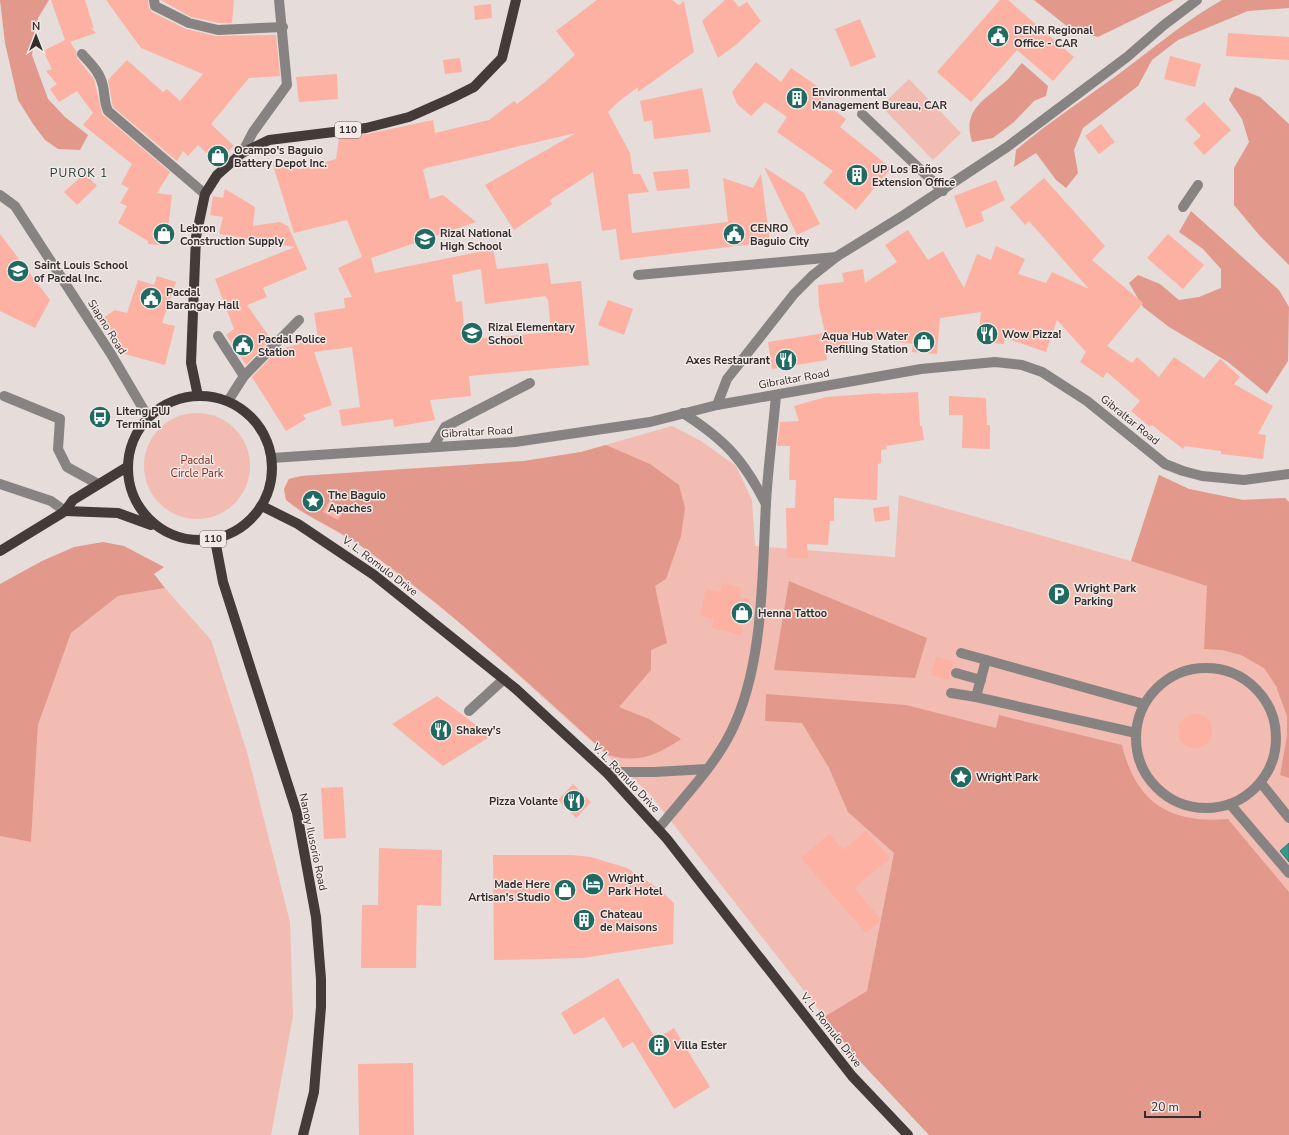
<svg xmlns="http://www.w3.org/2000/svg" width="1289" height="1135" viewBox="0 0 1289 1135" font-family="'Nunito Sans',sans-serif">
<rect width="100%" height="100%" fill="#e6dcda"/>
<g fill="#f2bcb2">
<polygon points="909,79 961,133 933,160 881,106"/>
<circle cx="197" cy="466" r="53"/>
<polygon points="672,426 701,441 736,466 752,500 755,546 895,557 899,495 1131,561 1159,475 1189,489 1243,500 1285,498 1289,502 1289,1135 929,1135 856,1057 649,793 456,619 360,545 300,511 286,500 284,489 289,479 301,476 524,461 581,452"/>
<polygon points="165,588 211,640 247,752 290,922 293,1016 271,1135 0,1135 0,836 31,842 38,725 71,633 118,596"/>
</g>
<g fill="#e2998b">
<polygon points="0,0 49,0 38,18 32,55 48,99 65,117 88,135 80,150 58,149 45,140 33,124 18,100 5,43"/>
<polygon points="1034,0 1174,0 1098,37 1073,31"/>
<path d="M1222,0H1289V8L1248,11L1178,40L1152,60L1138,86L1083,128L1074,150L1078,173L1066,188L1056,180L1036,153L1014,167L1016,150C1051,120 1091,95 1128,67C1159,44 1188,19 1222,0Z"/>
<path d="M1022,63L1048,86L1046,96L1034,101L1014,122L993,138L972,142C962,109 984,101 1005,82C1011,77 1016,69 1022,63Z"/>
<polygon points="1235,87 1260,97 1289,124 1289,265 1260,236 1234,205 1234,168 1249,142 1242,119 1229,100"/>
<polygon points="1191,211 1279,290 1289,307 1288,361 1267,394 1228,362 1169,327 1143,307 1129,283 1138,275 1160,284 1179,300 1199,297 1221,288 1221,269 1203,249 1179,232"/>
<path d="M606,445L650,464L679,485L685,508L681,536L666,579L655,586L667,643L651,650V670L619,707L649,719L681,739C657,755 638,764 608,755C528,683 449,608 361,546C337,529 309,518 286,500L284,489L289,479L301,476L524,461L581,452Z"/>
<polygon points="1159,475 1189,489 1243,500 1285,498 1289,502 1289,778 1280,775 1287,736 1287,716 1276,686 1264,668 1241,655 1222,650 1204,649 1207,586 1131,561"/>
<polygon points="103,542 124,546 164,567 154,574 165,588 118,596 71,633 38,725 31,842 0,836 0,584 42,561 74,547"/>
<polygon points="789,581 927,638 915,678 774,670"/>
<path d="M766,694L906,705L996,728L999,715L1122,745C1136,803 1170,824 1228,819L1289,892V1135H929L856,1057L824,1017L867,991L894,853L848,812L829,768L802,723L765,721Z"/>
</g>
<polygon fill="#37988e" stroke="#367871" points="1289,843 1289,862 1280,851"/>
<g fill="#fcb1a2" fill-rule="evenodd">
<polygon points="51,0 85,0 94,29 89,26 96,33 70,42 76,51 77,58 94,79 102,114 170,172 157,193 172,195 166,246 148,244 148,241 118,223 127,206 120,203 129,188 121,184 132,164 83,125 93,113 77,91 59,102 50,89 57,84 46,71 52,69 43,51 65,40"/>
<polygon points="106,0 148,0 149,7 152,12 186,29 216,36 276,35 280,76 249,78 211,124 234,146 217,163 198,145 188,156 183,151 177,161 113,107 108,80 127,60 163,92 167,89 180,101 203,74 141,48"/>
<polygon points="161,0 234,0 232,23 219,23 191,17"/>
<path d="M597,0H672L679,5L684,1L694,52L638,92V87L618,102L608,112L630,153L633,174H640L649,192L628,194L632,233L728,222L723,178L753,188L761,174L770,242L620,260L616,229L602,231L593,172L550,200L552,204L514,230L485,185L576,133L426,168L423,170L430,199L443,195L476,222L371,258L375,273L493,249L497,269L548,263L551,284L581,281L589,365L469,376L471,396L430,400L435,420L394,427L393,419L342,426L339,410L360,407L352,347L314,352L332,405L303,415L306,419L286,431L252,377L278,350L318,338L314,313L345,308L344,298L352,297L338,268L362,257L347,220L294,233L273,165L301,169L336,159L339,138L367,134L433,120L435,133L489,120L514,101L517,104L544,83L575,55L556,31ZM481,269L485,304L545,296L548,300L551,332L465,340L462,301L456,302L452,275Z"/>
<polygon points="725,0 733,0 739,7 747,2 761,21 737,44 718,58 702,21"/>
<polygon points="1000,0 1008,0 1074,57 1053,81 1017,50 971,102 937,72"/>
<polygon points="491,4 492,18 475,20 474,6"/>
<polygon points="860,19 876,57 851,67 835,29"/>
<polygon points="1228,33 1289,37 1289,60 1226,56"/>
<polygon points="1170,56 1201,64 1195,87 1164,79"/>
<polygon points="460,58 462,72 445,74 443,60"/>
<polygon points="756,62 781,82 791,68 827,93 822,101 846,119 840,127 891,168 856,210 823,183 833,171 777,132 787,117 765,102 751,116 737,104 732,92"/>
<polygon points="337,74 338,99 299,102 296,77"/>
<polygon points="702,88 711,132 654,139 652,120 644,122 640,101"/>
<polygon points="1204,102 1231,130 1204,155 1193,143 1201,136 1185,119"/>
<polygon points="1101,124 1115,142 1099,154 1085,136"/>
<polygon points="764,167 804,193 820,224 797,235"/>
<polygon points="688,169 690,188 657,191 653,172"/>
<polygon points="85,173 97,186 77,205 64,192"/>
<polygon points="1044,178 1105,246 1092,260 1143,303 1107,346 1132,363 1137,357 1159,377 1174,357 1204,378 1220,359 1240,377 1234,384 1273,406 1258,434 1266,435 1263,459 1221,454 1221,451 1185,446 1183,449 1152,425 1150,427 1131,411 1140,401 1107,372 1103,378 1080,362 1086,352 1057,320 1046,352 1005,338 1004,344 978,342 981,312 940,318 937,354 912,352 913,344 848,336 849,347 826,349 827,360 772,369 768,342 825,333 819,306 818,285 844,282 842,273 863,269 865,283 897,262 885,245 908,230 928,260 943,251 964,288 977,254 991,260 996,246 1025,259 1018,274 1046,283 1052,272 1089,289 1029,221 1025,225 1010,207"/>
<polygon points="996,180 1005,200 981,212 984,221 966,228 954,196"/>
<polygon points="225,189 255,207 253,226 280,222 288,226 307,269 263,288 267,297 247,305 271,339 246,365 226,335 234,329 215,279 295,247 219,234 223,217 210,215 213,196 223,198"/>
<polygon points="0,234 50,300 35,328 0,311"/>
<polygon points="1168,234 1204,265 1183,289 1147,258"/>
<polygon points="157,276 176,282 162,323 175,326 165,365 121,353 114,343 116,338 103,318 115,310 127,313 138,280 154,285"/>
<polygon points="608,300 633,309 624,335 598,325"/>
<polygon points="918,392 920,426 922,426 924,440 886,446 887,449 881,450 881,463 878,464 877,500 834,498 834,521 830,521 828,545 807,544 808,558 787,558 786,508 795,508 796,480 789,480 790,446 777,446 780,422 799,421 794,406 826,397 881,393 881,394"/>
<polygon points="949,396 986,398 987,425 990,425 990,449 962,448 963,415 949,415"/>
<polygon points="330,500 345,509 338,520 323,512"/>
<polygon points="889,506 890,520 875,522 873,508"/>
<polygon points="722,583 741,588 739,597 749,599 741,635 712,628 714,619 700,616 706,589 720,592"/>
<polygon points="936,657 955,662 950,671 949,680 931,675"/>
<polygon points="437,696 491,736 443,766 392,724"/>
<circle cx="1195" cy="731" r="17"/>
<polygon points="573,784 591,802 576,818 558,800"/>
<polygon points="343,787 346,838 324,839 321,788"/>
<polygon points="866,831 890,858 854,888 881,920 866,933 801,858 829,834 843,850"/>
<polygon points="379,848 442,850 441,906 417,905 416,968 361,968 362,905 378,905"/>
<polygon points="493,855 572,855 591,857 627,868 659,889 674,903 673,944 583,958 494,960"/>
<polygon points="618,978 656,1039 674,1028 710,1087 674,1109 633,1042 623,1048 604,1017 574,1035 561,1013"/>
<polygon points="413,1063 414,1135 359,1135 358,1064"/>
</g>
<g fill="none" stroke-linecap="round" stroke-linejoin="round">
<g stroke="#878382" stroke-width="10">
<polyline points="154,0 155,6 189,23 218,30 283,27"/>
<path d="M82,54C91,64 100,72 103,86C105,95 104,103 108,111L205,194"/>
<polyline points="862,114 943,191"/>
<polyline points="242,153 253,132 287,85 279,0"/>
<polyline points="0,195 15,206 111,354 148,417"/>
<polyline points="1183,207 1198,185"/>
<polyline points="638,275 836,257"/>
<polyline points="218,336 244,376"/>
<polyline points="4,396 60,419 58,449 67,467 98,484"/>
<polyline points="228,401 244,376 299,320"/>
<polyline points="717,405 727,379 794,294 812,276 836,257 904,215 1007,147 1127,57 1164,25 1197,0"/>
<path d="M683,413C725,440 743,459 766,504"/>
<polyline points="433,447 445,427 530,383"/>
<polyline points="272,458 515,442 650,422 717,405 921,369 995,362 1022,365 1042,372 1087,401 1165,464 1183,471 1202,476 1244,480 1289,474"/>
<polyline points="0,484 51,501 65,511"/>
<polyline points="961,653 1144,704"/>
<circle cx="1206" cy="738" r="70"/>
<polyline points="956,673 981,680"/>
<polyline points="951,693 976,697 1136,733"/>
<polyline points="976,697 986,660"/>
<polyline points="469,711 504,679"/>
<polyline points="606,772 655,772 707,769"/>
<polyline points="1261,783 1289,818"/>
<polyline points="1230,804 1289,873"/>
<path d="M658,829C683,798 713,768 731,732C764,666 762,576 766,503C768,467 773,431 776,395"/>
</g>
<g stroke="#423b3a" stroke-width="10">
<circle cx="200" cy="468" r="72"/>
<polyline points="198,396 191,363 196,237 205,194 217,175 242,153 269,140 366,128 409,117 452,98 474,87 502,58 516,0"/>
<polyline points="262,506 298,524 374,575 516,689 606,772 667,839 852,1076 908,1135"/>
<polyline points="65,511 118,513 151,525"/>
<polyline points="215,540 223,582 297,813 316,917 321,979 321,1007 314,1092 303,1135"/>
<polyline points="0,551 59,515 65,511 73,500 127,467"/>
</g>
</g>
<defs>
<g id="civic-disc" transform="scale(1.15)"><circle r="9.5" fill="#206a62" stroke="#f3e9e7"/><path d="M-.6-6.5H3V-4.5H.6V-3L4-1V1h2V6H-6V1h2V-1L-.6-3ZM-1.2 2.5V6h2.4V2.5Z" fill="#fff"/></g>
<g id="building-disc" transform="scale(1.15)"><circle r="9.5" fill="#206a62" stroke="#f3e9e7"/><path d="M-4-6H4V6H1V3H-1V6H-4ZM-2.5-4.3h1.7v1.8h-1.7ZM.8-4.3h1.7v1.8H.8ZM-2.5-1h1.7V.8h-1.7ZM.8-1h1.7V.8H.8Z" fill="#fff"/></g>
<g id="shop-disc" transform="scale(1.15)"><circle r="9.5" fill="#206a62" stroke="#f3e9e7"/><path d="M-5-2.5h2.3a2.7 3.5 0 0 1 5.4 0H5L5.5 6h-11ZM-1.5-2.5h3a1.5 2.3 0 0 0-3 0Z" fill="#fff"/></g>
<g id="school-disc" transform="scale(1.15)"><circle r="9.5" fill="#206a62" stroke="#f3e9e7"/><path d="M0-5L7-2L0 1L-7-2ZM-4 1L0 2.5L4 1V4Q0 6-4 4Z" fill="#fff"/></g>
<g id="restaurant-disc" transform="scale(1.15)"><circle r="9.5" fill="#206a62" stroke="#f3e9e7"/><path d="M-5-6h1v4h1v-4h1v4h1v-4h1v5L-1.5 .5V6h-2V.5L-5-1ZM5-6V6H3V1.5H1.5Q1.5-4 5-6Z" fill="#fff"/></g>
<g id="bus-disc" transform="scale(1.15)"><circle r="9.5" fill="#206a62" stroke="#f3e9e7"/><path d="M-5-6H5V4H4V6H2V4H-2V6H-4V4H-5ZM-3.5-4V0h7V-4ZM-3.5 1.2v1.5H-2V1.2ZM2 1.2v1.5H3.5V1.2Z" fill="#fff"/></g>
<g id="sight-disc" transform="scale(1.15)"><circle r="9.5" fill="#206a62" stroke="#f3e9e7"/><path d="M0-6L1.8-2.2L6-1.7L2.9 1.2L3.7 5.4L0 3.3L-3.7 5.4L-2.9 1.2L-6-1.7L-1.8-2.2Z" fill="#fff"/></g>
<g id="parking-disc" transform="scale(1.15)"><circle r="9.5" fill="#206a62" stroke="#f3e9e7"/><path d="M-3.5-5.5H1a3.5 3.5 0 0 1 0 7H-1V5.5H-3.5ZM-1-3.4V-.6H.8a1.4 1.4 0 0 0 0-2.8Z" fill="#fff"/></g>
<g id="hotel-disc" transform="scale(1.15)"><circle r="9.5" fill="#206a62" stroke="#f3e9e7"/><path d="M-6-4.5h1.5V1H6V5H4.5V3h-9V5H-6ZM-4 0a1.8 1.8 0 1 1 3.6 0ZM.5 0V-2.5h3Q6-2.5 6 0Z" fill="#fff"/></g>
</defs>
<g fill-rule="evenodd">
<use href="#civic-disc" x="998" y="36"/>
<use href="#building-disc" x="797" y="98"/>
<use href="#shop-disc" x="218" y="156"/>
<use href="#building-disc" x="857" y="175"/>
<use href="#shop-disc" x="164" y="234"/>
<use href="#civic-disc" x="734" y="234"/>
<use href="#school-disc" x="425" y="239"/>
<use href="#school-disc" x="18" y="271"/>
<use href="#civic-disc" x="151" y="298"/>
<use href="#school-disc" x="472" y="333"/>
<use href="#restaurant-disc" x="987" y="334"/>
<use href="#shop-disc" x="924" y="342"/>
<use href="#civic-disc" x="243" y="345"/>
<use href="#restaurant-disc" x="786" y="360"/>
<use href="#bus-disc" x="100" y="417"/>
<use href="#sight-disc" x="313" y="501"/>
<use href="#parking-disc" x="1059" y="594"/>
<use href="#shop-disc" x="742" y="613"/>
<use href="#restaurant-disc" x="441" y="730"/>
<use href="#sight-disc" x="961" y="777"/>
<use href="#restaurant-disc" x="574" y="801"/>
<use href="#hotel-disc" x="593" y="884"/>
<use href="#shop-disc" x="565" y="890"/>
<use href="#building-disc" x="584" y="920"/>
<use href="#building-disc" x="659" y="1045"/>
</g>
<g text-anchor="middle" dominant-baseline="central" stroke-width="3" stroke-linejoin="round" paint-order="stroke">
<g fill="#f3e9e7" stroke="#6c6665" stroke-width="1">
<rect x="335" y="122" width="26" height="16" rx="3"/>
<rect x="200" y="531" width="26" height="16" rx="3"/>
</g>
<g font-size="10" font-weight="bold" fill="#322e2d">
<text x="348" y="130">110</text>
<text x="213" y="539">110</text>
</g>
<g font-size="11" font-weight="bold" fill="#322e2d" stroke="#f3e9e7" text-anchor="start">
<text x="1014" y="30">DENR Regional<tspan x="1014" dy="13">Office - CAR</tspan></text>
<text x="812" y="92">Environmental<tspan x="812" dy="13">Management Bureau, CAR</tspan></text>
<text x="234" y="150">Ocampo's Baguio<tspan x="234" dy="13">Battery Depot Inc.</tspan></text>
<text x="872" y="169">UP Los Baños<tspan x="872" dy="13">Extension Office</tspan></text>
<text x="180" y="228">Lebron<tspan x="180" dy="13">Construction Supply</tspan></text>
<text x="750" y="228">CENRO<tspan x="750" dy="13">Baguio City</tspan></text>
<text x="440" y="233">Rizal National<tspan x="440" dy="13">High School</tspan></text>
<text x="34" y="265">Saint Louis School<tspan x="34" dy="13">of Pacdal Inc.</tspan></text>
<text x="166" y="292">Pacdal<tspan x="166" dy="13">Barangay Hall</tspan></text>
<text x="488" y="327">Rizal Elementary<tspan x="488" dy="13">School</tspan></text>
<text x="1002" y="334">Wow Pizza!</text>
<text x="908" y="336" text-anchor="end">Aqua Hub Water<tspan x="908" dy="13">Refilling Station</tspan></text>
<text x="258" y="339">Pacdal Police<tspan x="258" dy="13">Station</tspan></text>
<text x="770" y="360" text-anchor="end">Axes Restaurant</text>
<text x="116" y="411">Liteng PUJ<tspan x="116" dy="13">Terminal</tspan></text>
<text x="328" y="495">The Baguio<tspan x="328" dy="13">Apaches</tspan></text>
<text x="1074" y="588">Wright Park<tspan x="1074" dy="13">Parking</tspan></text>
<text x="758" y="613">Henna Tattoo</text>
<text x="456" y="730">Shakey's</text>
<text x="976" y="777">Wright Park</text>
<text x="558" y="801" text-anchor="end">Pizza Volante</text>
<text x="608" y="878">Wright<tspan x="608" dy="13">Park Hotel</tspan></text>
<text x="550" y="884" text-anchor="end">Made Here<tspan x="550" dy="13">Artisan's Studio</tspan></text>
<text x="600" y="914">Chateau<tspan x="600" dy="13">de Maisons</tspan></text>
<text x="674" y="1045">Villa Ester</text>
</g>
<g font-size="11" fill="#322e2d" stroke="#f3e9e7">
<text transform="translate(107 327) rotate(58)">Siapno Road</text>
<text transform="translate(794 379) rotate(-10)">Gibraltar Road</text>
<text transform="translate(1130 420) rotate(39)">Gibraltar Road</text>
<text transform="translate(477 432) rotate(-3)">Gibraltar Road</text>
<text transform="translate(380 566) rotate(37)">V. L. Romulo Drive</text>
<text transform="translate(626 778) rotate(46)">V. L. Romulo Drive</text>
<text transform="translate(313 842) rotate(78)">Nanoy Ilusorio Road</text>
<text transform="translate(831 1030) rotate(52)">V. L. Romulo Drive</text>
</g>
<g font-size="11" fill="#802a1d" stroke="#f3e9e7">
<text x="197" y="460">Pacdal<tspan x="197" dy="13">Circle Park</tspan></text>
</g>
<g font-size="12" letter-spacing="1" fill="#123430" stroke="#f3e9e7">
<text x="79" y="173">PUROK 1</text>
</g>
</g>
<g transform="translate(36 36)" stroke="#f3e9e7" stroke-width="3" paint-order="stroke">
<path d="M0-3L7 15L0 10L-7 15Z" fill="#322e2d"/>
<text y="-6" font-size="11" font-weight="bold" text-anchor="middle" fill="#322e2d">N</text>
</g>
<path d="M1145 1111v6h55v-6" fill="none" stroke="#322e2d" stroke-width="2"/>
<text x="1151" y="1111" font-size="12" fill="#322e2d" stroke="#f3e9e7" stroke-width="3" paint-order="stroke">20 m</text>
</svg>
